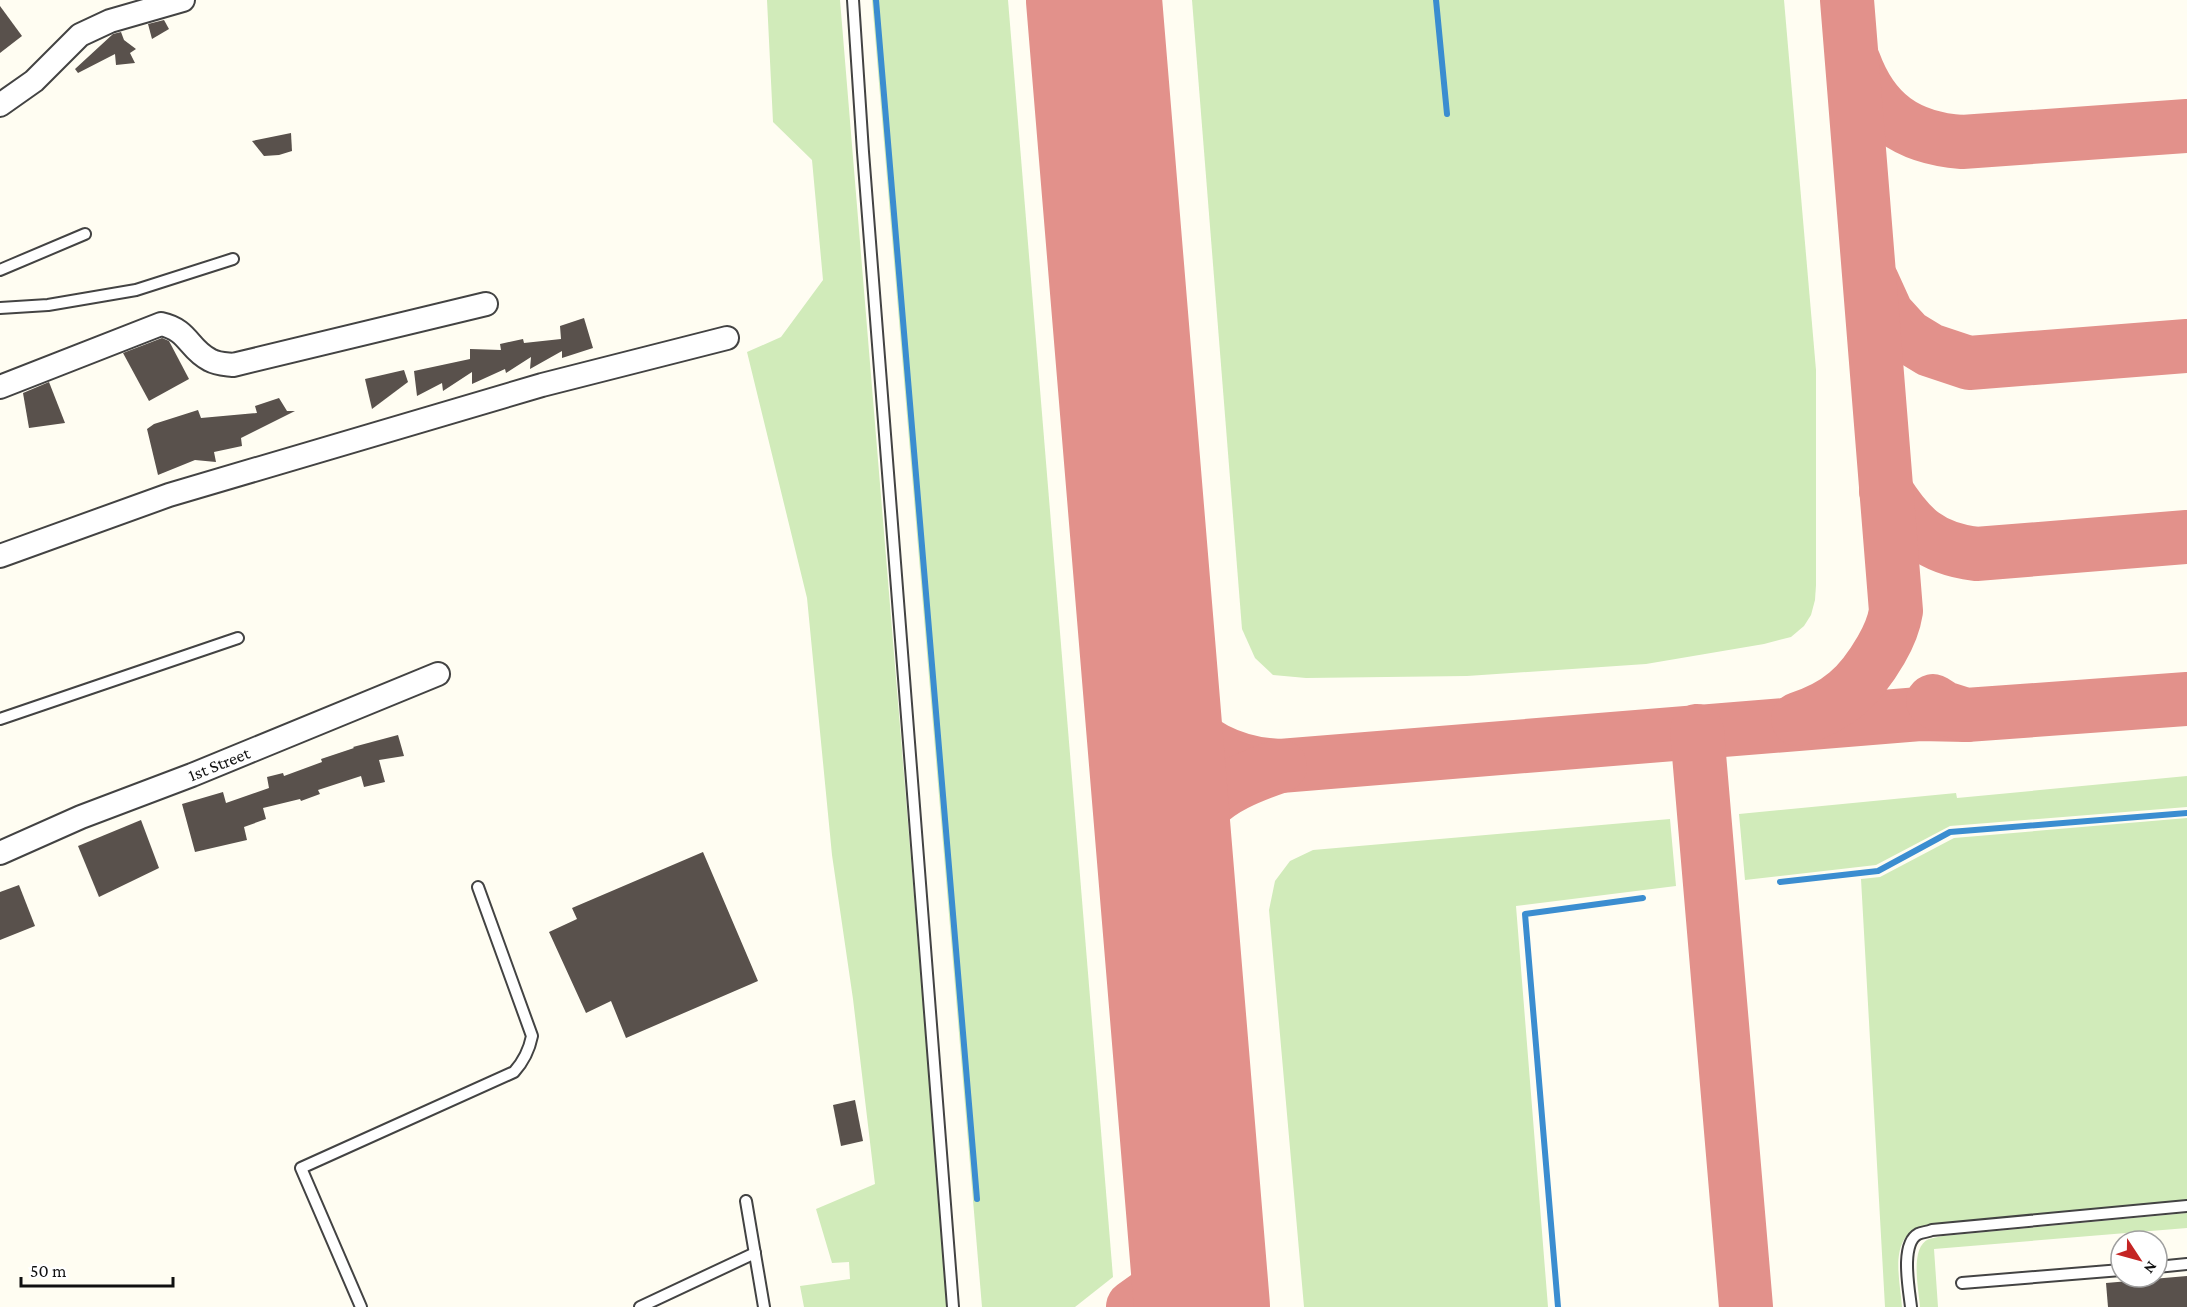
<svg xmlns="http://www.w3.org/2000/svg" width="2187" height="1307" viewBox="0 0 2187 1307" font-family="'Crimson Pro',serif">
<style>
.green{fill:#d1ebba}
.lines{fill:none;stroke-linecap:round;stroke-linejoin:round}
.stream{stroke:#3b8dd0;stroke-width:6}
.taxiway{stroke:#e2918b;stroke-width:54}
.runway{stroke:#e2918b;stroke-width:136}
.building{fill:#59514c}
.lane-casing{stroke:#434343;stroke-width:14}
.street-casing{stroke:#434343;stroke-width:26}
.lane{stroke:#fff;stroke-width:10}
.street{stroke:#fff;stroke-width:22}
.labels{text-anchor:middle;stroke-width:6;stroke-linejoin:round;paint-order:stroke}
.street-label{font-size:18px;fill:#101010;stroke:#fff}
</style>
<rect width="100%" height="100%" fill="#fffdf2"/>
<g class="green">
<polygon points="767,0 840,0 948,1307 804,1307 800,1286 850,1279 849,1262 832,1263 816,1209 875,1184 853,999 832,855 807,598 747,352 781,337 823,280 812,160 773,122"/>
<polygon points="872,0 1008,0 1113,1277 1075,1307 982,1307"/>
<polygon points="1192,0 1784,0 1816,370 1816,585 1815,600 1811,615 1804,626 1791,637 1764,644 1646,664 1467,676 1306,678 1273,675 1255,658 1242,629"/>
<polygon points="2187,776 2187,807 1950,826 1876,865 1745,880 1739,814 1956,793 1957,798"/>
<path d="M2187 818V1200L1922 1226C1888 1237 1900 1279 1902 1307H1885L1861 879 1880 877 1954 838Z"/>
<polygon points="1670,819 1676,886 1516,906 1548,1307 1304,1307 1269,910 1275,881 1290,861 1313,850"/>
<path d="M2187 1213V1228L1934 1249 1938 1307H1920C1919 1290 1909 1247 1929 1239 1933 1238 1938 1237 1943 1236Z"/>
</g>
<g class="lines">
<g class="stream">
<polyline points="876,0 977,1199"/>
<polyline points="1436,0 1447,114"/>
<polyline points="1780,882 1878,871 1950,832 2187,813"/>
<polyline points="1558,1307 1525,914 1643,898"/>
</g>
<g class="taxiway">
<path d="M1854 62C1873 114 1907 138 1962 142L2187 126"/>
<polyline points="1872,281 1887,314 1907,336 1930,350 1969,363 2187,346"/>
<path d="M1886 491C1910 529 1930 548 1976 554L2187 537"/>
<path d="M1148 657C1155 672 1160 690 1168 704 1191 745 1235 764 1280 766L1920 714 1966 715"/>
<polyline points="1933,701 1944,708 1966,715 2187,699"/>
<path d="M1798 719C1839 706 1860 686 1881 650 1888 638 1894 624 1896 611L1847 0"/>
<polyline points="1697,731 1746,1307"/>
<path d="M1166 879C1190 808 1210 790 1280 766"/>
<polyline points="1133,1307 1198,1260"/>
</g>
<polyline class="runway" points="1094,0 1202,1307"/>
</g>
<g class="building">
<polygon points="0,6 22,36 0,53"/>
<polygon points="164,20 169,29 152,39 148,24"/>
<polygon points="121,32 124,40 136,49 130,53 135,63 116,65 115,54 78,73 75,69 113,34"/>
<polygon points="291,133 292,151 279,155 264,156 252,141"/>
<polygon points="584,318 593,348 562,358 562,351 530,369 531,357 506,373 505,369 472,384 472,372 443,391 442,383 417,396 414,371 470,359 470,349 501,350 500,344 523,339 524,343 561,339 560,326"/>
<polygon points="162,338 169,341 189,379 149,401 123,353"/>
<polygon points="404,370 408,382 372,409 365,379"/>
<polygon points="49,382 65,423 29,428 23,393"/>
<polygon points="279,398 287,411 295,411 241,438 242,446 214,452 216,462 195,460 158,475 147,429 154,424 198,410 201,418 257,413 255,406"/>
<polygon points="398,735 404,756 379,760 385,782 364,787 361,776 318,790 320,794 301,801 300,799 263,808 266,819 244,827 247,840 195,852 182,804 223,792 226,803 269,788 267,777 283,773 284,776 322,762 321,759 354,748 353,747"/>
<polygon points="141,820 159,868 99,897 78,846"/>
<polygon points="703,852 758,981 626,1038 611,1001 586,1013 549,932 577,919 572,908"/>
<polygon points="19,885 35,926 0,940 0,892"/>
<polygon points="855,1100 863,1141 841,1146 833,1105"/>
<polygon points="2187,1276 2187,1307 2108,1307 2106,1283"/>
</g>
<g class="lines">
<g class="lane-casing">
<g id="lane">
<polyline points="853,0 863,152 953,1307"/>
<polyline points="0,270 85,234"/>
<polyline points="0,308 48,305 136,290 233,259"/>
<polyline points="0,719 238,638"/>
<polyline points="746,1201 764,1307"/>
<polyline points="2157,1267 2187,1264"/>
<polyline points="1962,1283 2121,1270"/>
<path d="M361 1307 301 1168 514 1072C524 1061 529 1051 532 1036L478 887"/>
<polyline points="640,1307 755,1253"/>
<path d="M1911 1307C1909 1289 1900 1244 1918 1234 1922 1232 1928 1232 1932 1230L2187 1206"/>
</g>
</g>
<g class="street-casing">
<g id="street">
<polyline points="0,105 34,81 80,35 110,21 183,0"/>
<path d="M0 387 161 324C189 330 188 349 210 360 217 364 225 364 233 365L486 304"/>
<polyline points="0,556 169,495 542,385 727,338"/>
<polyline points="0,853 81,817 192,775 438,674"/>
</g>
</g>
<use href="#lane" class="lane"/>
<use href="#street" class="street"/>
</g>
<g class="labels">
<g class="street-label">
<text transform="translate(219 764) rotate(-22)" y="6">1st Street</text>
</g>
</g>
<g transform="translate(2139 1259) rotate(126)"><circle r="28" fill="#ffffff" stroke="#9f9f9f" stroke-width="1.5"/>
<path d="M0-4.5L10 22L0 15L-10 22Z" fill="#c42524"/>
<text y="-9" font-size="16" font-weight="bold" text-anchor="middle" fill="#101010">N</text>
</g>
<path d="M21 1277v9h152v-9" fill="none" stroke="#101010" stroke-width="3"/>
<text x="30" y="1277" font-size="18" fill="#101010" stroke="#ffffff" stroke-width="4.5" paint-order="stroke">50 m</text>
</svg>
